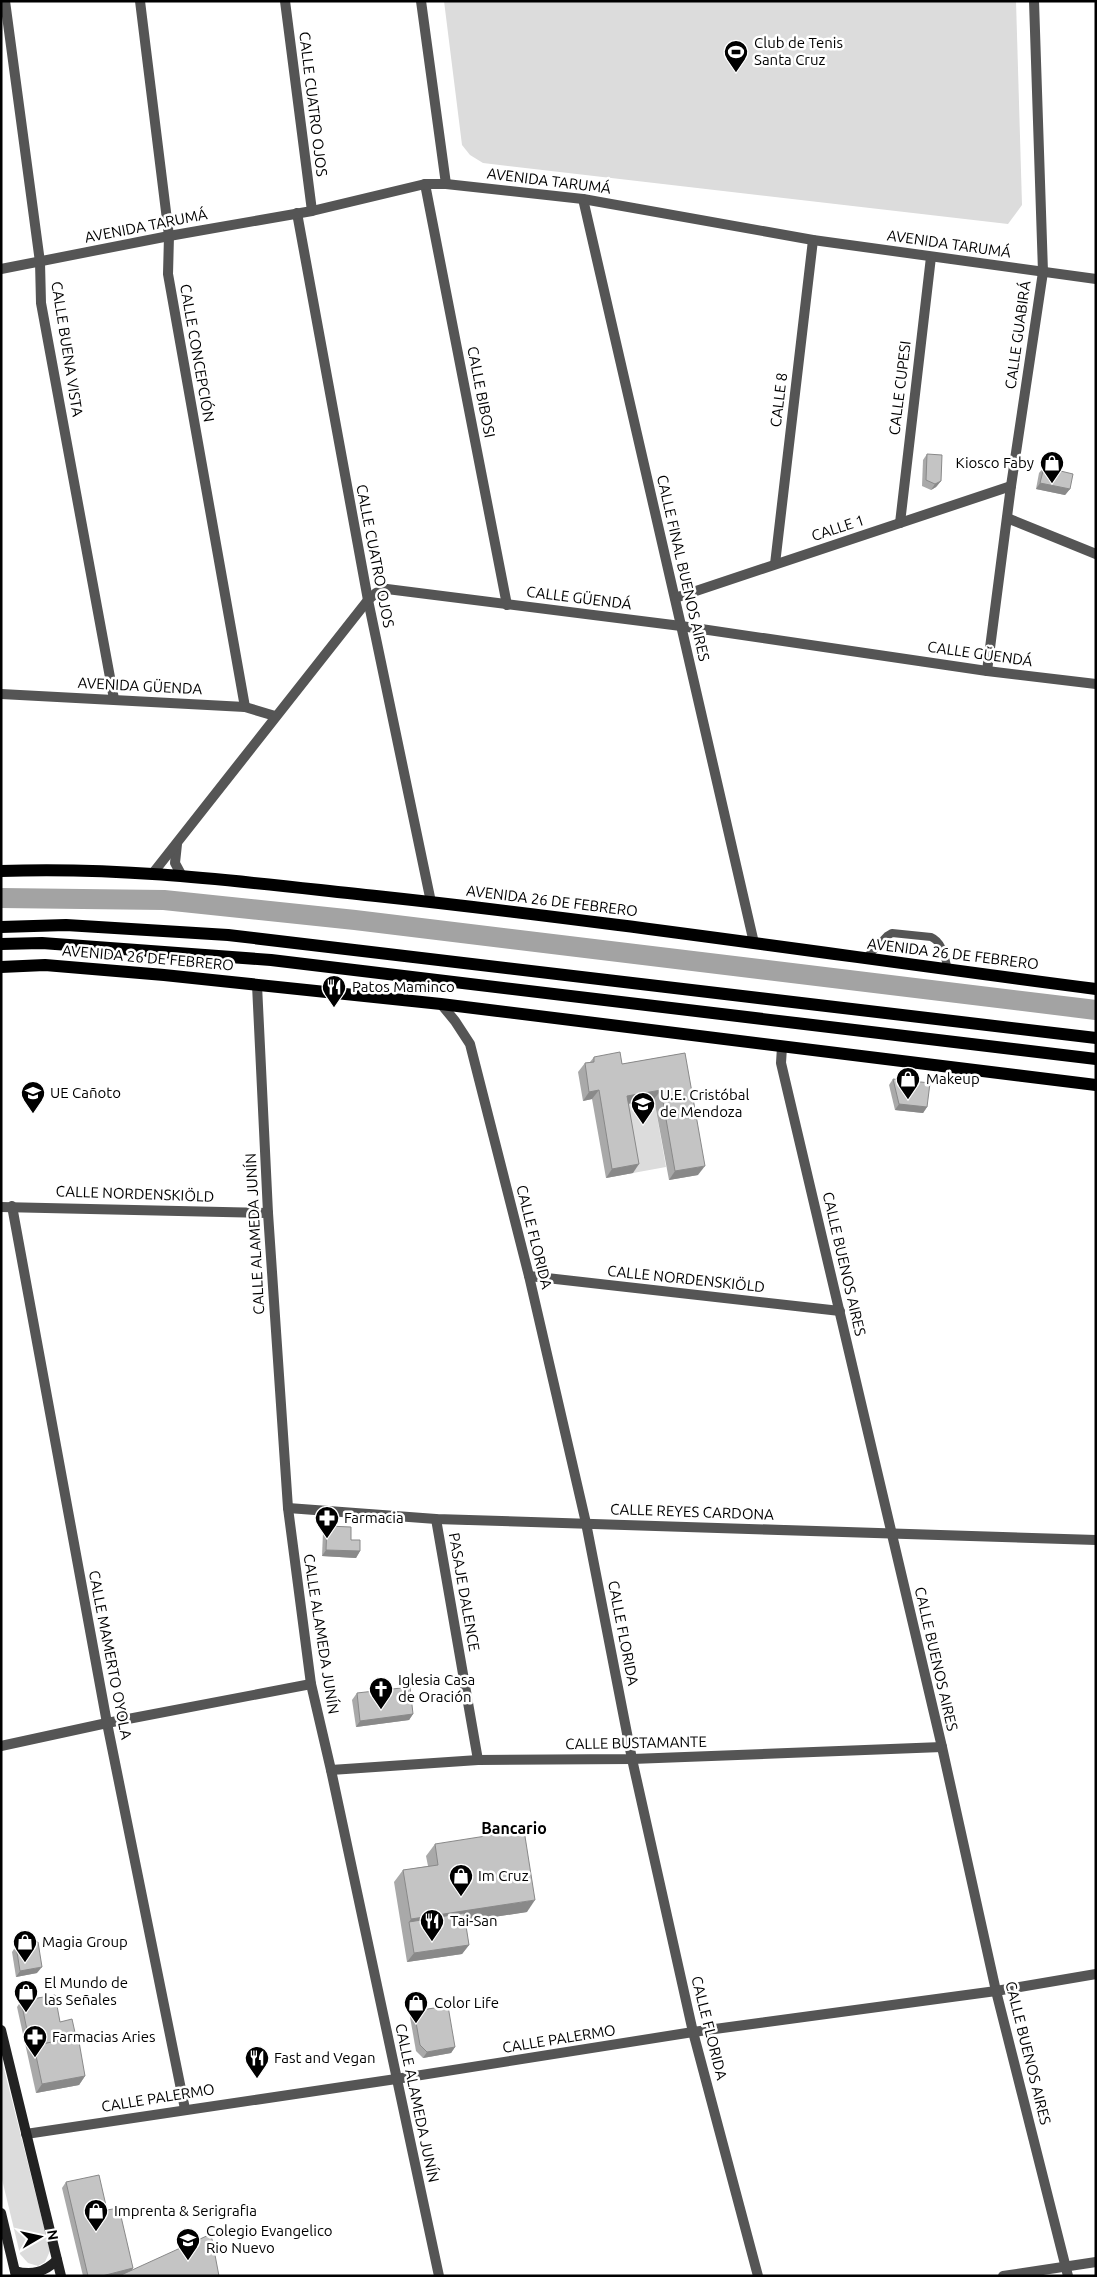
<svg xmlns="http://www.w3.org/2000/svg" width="1097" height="2277" viewBox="0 0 1097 2277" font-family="Ubuntu,sans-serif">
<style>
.green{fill:#dcdcdc}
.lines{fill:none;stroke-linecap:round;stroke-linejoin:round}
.canal{stroke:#a3a3a3;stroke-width:20}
.lane{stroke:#555;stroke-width:8}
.street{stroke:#555;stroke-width:10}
.secondary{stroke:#222;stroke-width:10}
.primary{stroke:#000;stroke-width:12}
.wall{fill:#a9a9a9}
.shaded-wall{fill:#898989}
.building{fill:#c4c4c4;stroke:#898989}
.labels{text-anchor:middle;stroke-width:5;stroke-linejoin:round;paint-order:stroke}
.poi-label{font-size:15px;fill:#000;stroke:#fff;text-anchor:start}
.street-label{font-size:15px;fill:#000;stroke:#fff}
.neighbourhood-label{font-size:16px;font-weight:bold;fill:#000;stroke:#fff}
</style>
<rect width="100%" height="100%" fill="#fff"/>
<g class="green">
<polygon points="444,1 1016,1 1022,205 1008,224 483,163 470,155 462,145"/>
<polygon points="654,1099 666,1167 633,1173 621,1105"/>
<polygon points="1,2057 50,2251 45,2262 38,2266 28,2263 20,2254 1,2175"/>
</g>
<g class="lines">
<polyline class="canal" points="1,898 164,900 355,920 1096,1010"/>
<path class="lane" d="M865 959 887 936 892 933 931 937C943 942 945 958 948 970"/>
<g class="street">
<polyline points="5,1 40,262 41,303 114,699"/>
<polyline points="140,1 169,236 168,274 245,707"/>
<polyline points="285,1 312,211"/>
<polyline points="421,1 446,184"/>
<polyline points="425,184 507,605"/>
<polyline points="583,199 754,943"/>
<polyline points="297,213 368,600 431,902"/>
<polyline points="1,269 169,236 312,211 425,184 446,184 583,199 813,240 1096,279"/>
<polyline points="1007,518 1096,554"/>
<polyline points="900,523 931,257"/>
<polyline points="775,564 813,240"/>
<polyline points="675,598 1011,486"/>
<polyline points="987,671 1011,486 1043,272 1034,1"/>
<polyline points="1,694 245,707 275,716"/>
<polyline points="177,844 175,863 182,876"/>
<polyline points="153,873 368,600 376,593 387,589 681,626 987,671 1096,684"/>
<polyline points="257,985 268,1213 288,1508 311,1684 331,1770 439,2276"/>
<polyline points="441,1004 455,1021 470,1044 529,1276 586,1523 632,1759 693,2032 758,2276"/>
<polyline points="782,1047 781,1063 942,1747 996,1991 1068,2276"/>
<polyline points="12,1206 107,1723 185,2109"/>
<polyline points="1,1207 268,1213"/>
<polyline points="529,1276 840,1311"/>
<polyline points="288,1508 436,1519 1096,1540"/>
<polyline points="436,1519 478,1760"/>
<polyline points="1,1746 107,1723 311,1684"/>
<polyline points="331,1770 478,1760 632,1759 942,1747"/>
<polyline points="26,2134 396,2079 693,2032 996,1991 1096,1974"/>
<polyline points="1003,2276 1096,2262"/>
</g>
<g class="secondary">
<polyline points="1,2030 61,2276"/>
<polyline points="1,2213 16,2276"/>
<path d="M15 2271C32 2276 45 2272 57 2260"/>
</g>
<g class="primary">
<path d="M1 871C127 866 252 883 376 896 617 922 856 958 1096 989"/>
<polyline points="1,927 66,925 228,935 1096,1038"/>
<polyline points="1,944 42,943 271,960 1096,1059"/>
<polyline points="1,967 45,965 164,975 441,1004 1096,1085"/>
</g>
</g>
<g class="wall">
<polygon points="927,454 941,481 936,487 931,490 922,486 923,460"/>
<polygon points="1044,467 1070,489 1065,495 1036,489 1039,473"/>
<polygon points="685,1053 698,1175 669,1180 654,1099 628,1104 633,1173 606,1178 592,1099 583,1101 578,1072 585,1063 590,1062 594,1057 622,1064"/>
<polygon points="893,1079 927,1107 923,1113 895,1110 889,1085"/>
<polygon points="327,1526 351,1540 360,1551 356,1558 322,1556 323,1532"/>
<polygon points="357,1693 413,1714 409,1720 356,1727 352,1700"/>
<polygon points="435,1844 527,1912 465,1921 469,1945 462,1954 407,1962 394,1882 403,1870 428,1866 426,1856"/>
<polygon points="16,1946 37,1973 16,1977 12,1952"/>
<polygon points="21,2001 60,2022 76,2037 85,2076 79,2085 36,2093 17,2007"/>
<polygon points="414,2011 455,2047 451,2053 423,2058 416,2051 410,2017"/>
<polygon points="66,2182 107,2210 133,2268 132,2270 219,2276 83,2276 62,2188"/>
</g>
<g class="shaded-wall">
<polygon points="941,481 936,487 931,490 935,484"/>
<polygon points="1040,483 1070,489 1065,495 1036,489"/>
<polygon points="599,1090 592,1099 583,1101 589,1092"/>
<polygon points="661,1090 654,1099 621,1105 627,1096"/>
<polygon points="899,1104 927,1107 923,1113 895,1110"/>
<polygon points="639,1164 633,1173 606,1178 612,1169"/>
<polygon points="705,1166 698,1175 669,1180 675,1171"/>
<polygon points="326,1550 360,1551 356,1558 322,1556"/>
<polygon points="413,1714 409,1720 356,1727 360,1721"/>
<polygon points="535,1900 527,1912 410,1930 409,1922 411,1919"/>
<polygon points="469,1945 462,1954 407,1962 414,1953"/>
<polygon points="42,1967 37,1973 16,1977 20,1971"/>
<polygon points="455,2047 451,2053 423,2058 427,2052"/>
<polygon points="85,2076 79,2085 36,2093 42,2084"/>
<polygon points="133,2268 129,2274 123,2276 102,2276"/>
</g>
<g class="building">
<polygon points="927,454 942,455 941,481 935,484 926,480"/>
<polygon points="1044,467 1073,474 1070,489 1040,483"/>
<polygon points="620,1052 622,1064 685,1053 705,1166 675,1171 661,1090 627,1096 639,1164 612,1169 599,1090 589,1092 585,1063 594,1062 594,1057"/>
<polygon points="893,1079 930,1083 927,1107 899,1104"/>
<polygon points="327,1526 351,1527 351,1540 360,1540 360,1551 326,1550"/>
<polygon points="410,1687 413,1714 360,1721 357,1693"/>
<polygon points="524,1830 535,1900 411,1919 403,1870 438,1865 435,1844"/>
<polygon points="464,1913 469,1945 414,1953 409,1922"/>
<polygon points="38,1942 42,1967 20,1971 16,1946"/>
<polygon points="55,1995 60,2022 72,2019 76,2037 34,2046 31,2049 21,2001"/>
<polygon points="448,2006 455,2047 427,2052 420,2045 414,2011"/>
<polygon points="78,2036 85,2076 42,2084 34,2046"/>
<polygon points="99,2175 107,2210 119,2208 133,2268 102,2276 88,2276 66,2182"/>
<polygon points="211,2234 219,2276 119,2276"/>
</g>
<defs>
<g id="stadium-pin" transform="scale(1.25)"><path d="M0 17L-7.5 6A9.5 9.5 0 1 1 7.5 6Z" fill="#000" stroke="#fff"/><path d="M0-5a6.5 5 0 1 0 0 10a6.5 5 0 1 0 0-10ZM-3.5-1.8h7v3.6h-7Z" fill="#fff"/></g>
<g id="shop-pin" transform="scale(1.25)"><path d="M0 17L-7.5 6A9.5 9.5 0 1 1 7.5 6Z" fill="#000" stroke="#fff"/><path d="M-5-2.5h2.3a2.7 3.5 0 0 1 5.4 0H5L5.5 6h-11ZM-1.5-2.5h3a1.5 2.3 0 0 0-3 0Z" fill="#fff"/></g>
<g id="restaurant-pin" transform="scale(1.25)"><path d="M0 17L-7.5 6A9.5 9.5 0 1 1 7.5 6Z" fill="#000" stroke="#fff"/><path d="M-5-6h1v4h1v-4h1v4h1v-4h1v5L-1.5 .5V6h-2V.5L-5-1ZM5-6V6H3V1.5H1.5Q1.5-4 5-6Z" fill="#fff"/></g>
<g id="school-pin" transform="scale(1.25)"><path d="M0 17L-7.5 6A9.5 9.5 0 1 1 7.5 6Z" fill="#000" stroke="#fff"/><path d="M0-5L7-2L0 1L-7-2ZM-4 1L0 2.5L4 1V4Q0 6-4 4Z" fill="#fff"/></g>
<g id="pharmacy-pin" transform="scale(1.25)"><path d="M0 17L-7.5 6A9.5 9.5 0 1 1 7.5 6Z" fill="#000" stroke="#fff"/><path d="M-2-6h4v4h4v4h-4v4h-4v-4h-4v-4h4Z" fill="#fff"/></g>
<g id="church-pin" transform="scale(1.25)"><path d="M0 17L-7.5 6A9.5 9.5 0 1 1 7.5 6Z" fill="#000" stroke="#fff"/><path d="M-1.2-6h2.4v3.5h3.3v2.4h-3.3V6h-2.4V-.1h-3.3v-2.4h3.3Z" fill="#fff"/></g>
</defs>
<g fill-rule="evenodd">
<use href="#stadium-pin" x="736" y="52"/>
<use href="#shop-pin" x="1052" y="463"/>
<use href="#restaurant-pin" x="334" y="987"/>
<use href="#shop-pin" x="908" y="1079"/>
<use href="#school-pin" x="33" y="1093"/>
<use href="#school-pin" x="643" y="1104"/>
<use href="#pharmacy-pin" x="327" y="1518"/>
<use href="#church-pin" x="381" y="1689"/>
<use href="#shop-pin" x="461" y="1876"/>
<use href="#restaurant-pin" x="432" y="1921"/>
<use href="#shop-pin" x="25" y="1942"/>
<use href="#shop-pin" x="26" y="1992"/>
<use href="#shop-pin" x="416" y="2003"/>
<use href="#pharmacy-pin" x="35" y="2037"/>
<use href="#restaurant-pin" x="257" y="2058"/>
<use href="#shop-pin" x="96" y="2211"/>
<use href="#school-pin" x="188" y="2240"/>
</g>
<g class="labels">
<g class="poi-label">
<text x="754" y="48">Club de Tenis<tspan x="754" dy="17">Santa Cruz</tspan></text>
<text x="1034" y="468" text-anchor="end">Kiosco Faby</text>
<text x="352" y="992">Patos Maminco</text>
<text x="926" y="1084">Makeup</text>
<text x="50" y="1098">UE Cañoto</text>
<text x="660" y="1100">U.E. Cristóbal<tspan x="660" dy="17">de Mendoza</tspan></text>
<text x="344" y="1523">Farmacia</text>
<text x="398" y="1685">Iglesia Casa<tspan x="398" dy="17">de Oración</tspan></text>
<text x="478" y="1881">Im Cruz</text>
<text x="450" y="1926">Tai-San</text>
<text x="42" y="1947">Magia Group</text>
<text x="44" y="1988">El Mundo de<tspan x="44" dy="17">las Señales</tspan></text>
<text x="434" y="2008">Color Life</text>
<text x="52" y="2042">Farmacias Aries</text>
<text x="274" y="2063">Fast and Vegan</text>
<text x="114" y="2216">Imprenta &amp; Serigrafia</text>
<text x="206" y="2236">Colegio Evangelico<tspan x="206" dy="17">Rio Nuevo</tspan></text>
</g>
<g class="street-label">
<text transform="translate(313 104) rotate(83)" y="5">CALLE CUATRO OJOS</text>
<text transform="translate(549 181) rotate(7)" y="5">AVENIDA TARUMÁ</text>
<text transform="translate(146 226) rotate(-11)" y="5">AVENIDA TARUMÁ</text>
<text transform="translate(949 244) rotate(8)" y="5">AVENIDA TARUMÁ</text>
<text transform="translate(1018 335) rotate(-82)" y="5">CALLE GUABIRÁ</text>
<text transform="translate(67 349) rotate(81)" y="5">CALLE BUENA VISTA</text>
<text transform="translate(197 353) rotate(80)" y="5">CALLE CONCEPCIÓN</text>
<text transform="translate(900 388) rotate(-83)" y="5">CALLE CUPESI</text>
<text transform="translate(481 392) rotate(79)" y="5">CALLE BIBOSI</text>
<text transform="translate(779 400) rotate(-83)" y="5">CALLE 8</text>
<text transform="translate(838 528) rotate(-18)" y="5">CALLE 1</text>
<text transform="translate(375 556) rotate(79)" y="5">CALLE CUATRO OJOS</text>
<text transform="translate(683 568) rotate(77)" y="5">CALLE FINAL BUENOS AIRES</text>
<text transform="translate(579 598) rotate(7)" y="5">CALLE GÜENDÁ</text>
<text transform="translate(980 654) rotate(8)" y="5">CALLE GÜENDÁ</text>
<text transform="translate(140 686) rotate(3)" y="5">AVENIDA GÜENDA</text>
<text transform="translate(552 901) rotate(7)" y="5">AVENIDA 26 DE FEBRERO</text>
<text transform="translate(953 954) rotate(7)" y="5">AVENIDA 26 DE FEBRERO</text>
<text transform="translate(148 958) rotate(5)" y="5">AVENIDA 26 DE FEBRERO</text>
<text transform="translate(135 1194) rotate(2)" y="5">CALLE NORDENSKIÖLD</text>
<text transform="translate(255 1234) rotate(-93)" y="5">CALLE ALAMEDA JUNÍN</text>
<text transform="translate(534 1237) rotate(76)" y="5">CALLE FLORIDA</text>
<text transform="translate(844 1264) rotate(77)" y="5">CALLE BUENOS AIRES</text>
<text transform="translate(686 1279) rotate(6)" y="5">CALLE NORDENSKIÖLD</text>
<text transform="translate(692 1512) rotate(2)" y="5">CALLE REYES CARDONA</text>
<text transform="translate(464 1592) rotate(80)" y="5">PASAJE DALENCE</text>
<text transform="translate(623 1633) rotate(79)" y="5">CALLE FLORIDA</text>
<text transform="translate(321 1634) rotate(81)" y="5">CALLE ALAMEDA JUNÍN</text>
<text transform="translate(110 1655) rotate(79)" y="5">CALLE MAMERTO OYOLA</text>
<text transform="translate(936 1659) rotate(77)" y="5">CALLE BUENOS AIRES</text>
<text transform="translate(636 1743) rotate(-1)" y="5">CALLE BUSTAMANTE</text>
<text transform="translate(709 2028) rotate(76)" y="5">CALLE FLORIDA</text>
<text transform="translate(559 2039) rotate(-9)" y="5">CALLE PALERMO</text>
<text transform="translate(1028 2053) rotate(76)" y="5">CALLE BUENOS AIRES</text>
<text transform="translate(158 2098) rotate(-9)" y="5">CALLE PALERMO</text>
<text transform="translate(417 2103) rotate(78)" y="5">CALLE ALAMEDA JUNÍN</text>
</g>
<g class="neighbourhood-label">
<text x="514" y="1834">Bancario</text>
</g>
</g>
<rect width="1097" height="2277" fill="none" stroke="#000000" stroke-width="5"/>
<g transform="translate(40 2237) rotate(81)" stroke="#ffffff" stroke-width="4" paint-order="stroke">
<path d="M0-4L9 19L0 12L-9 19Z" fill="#000000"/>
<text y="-8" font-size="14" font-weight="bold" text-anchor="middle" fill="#000000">N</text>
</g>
</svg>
